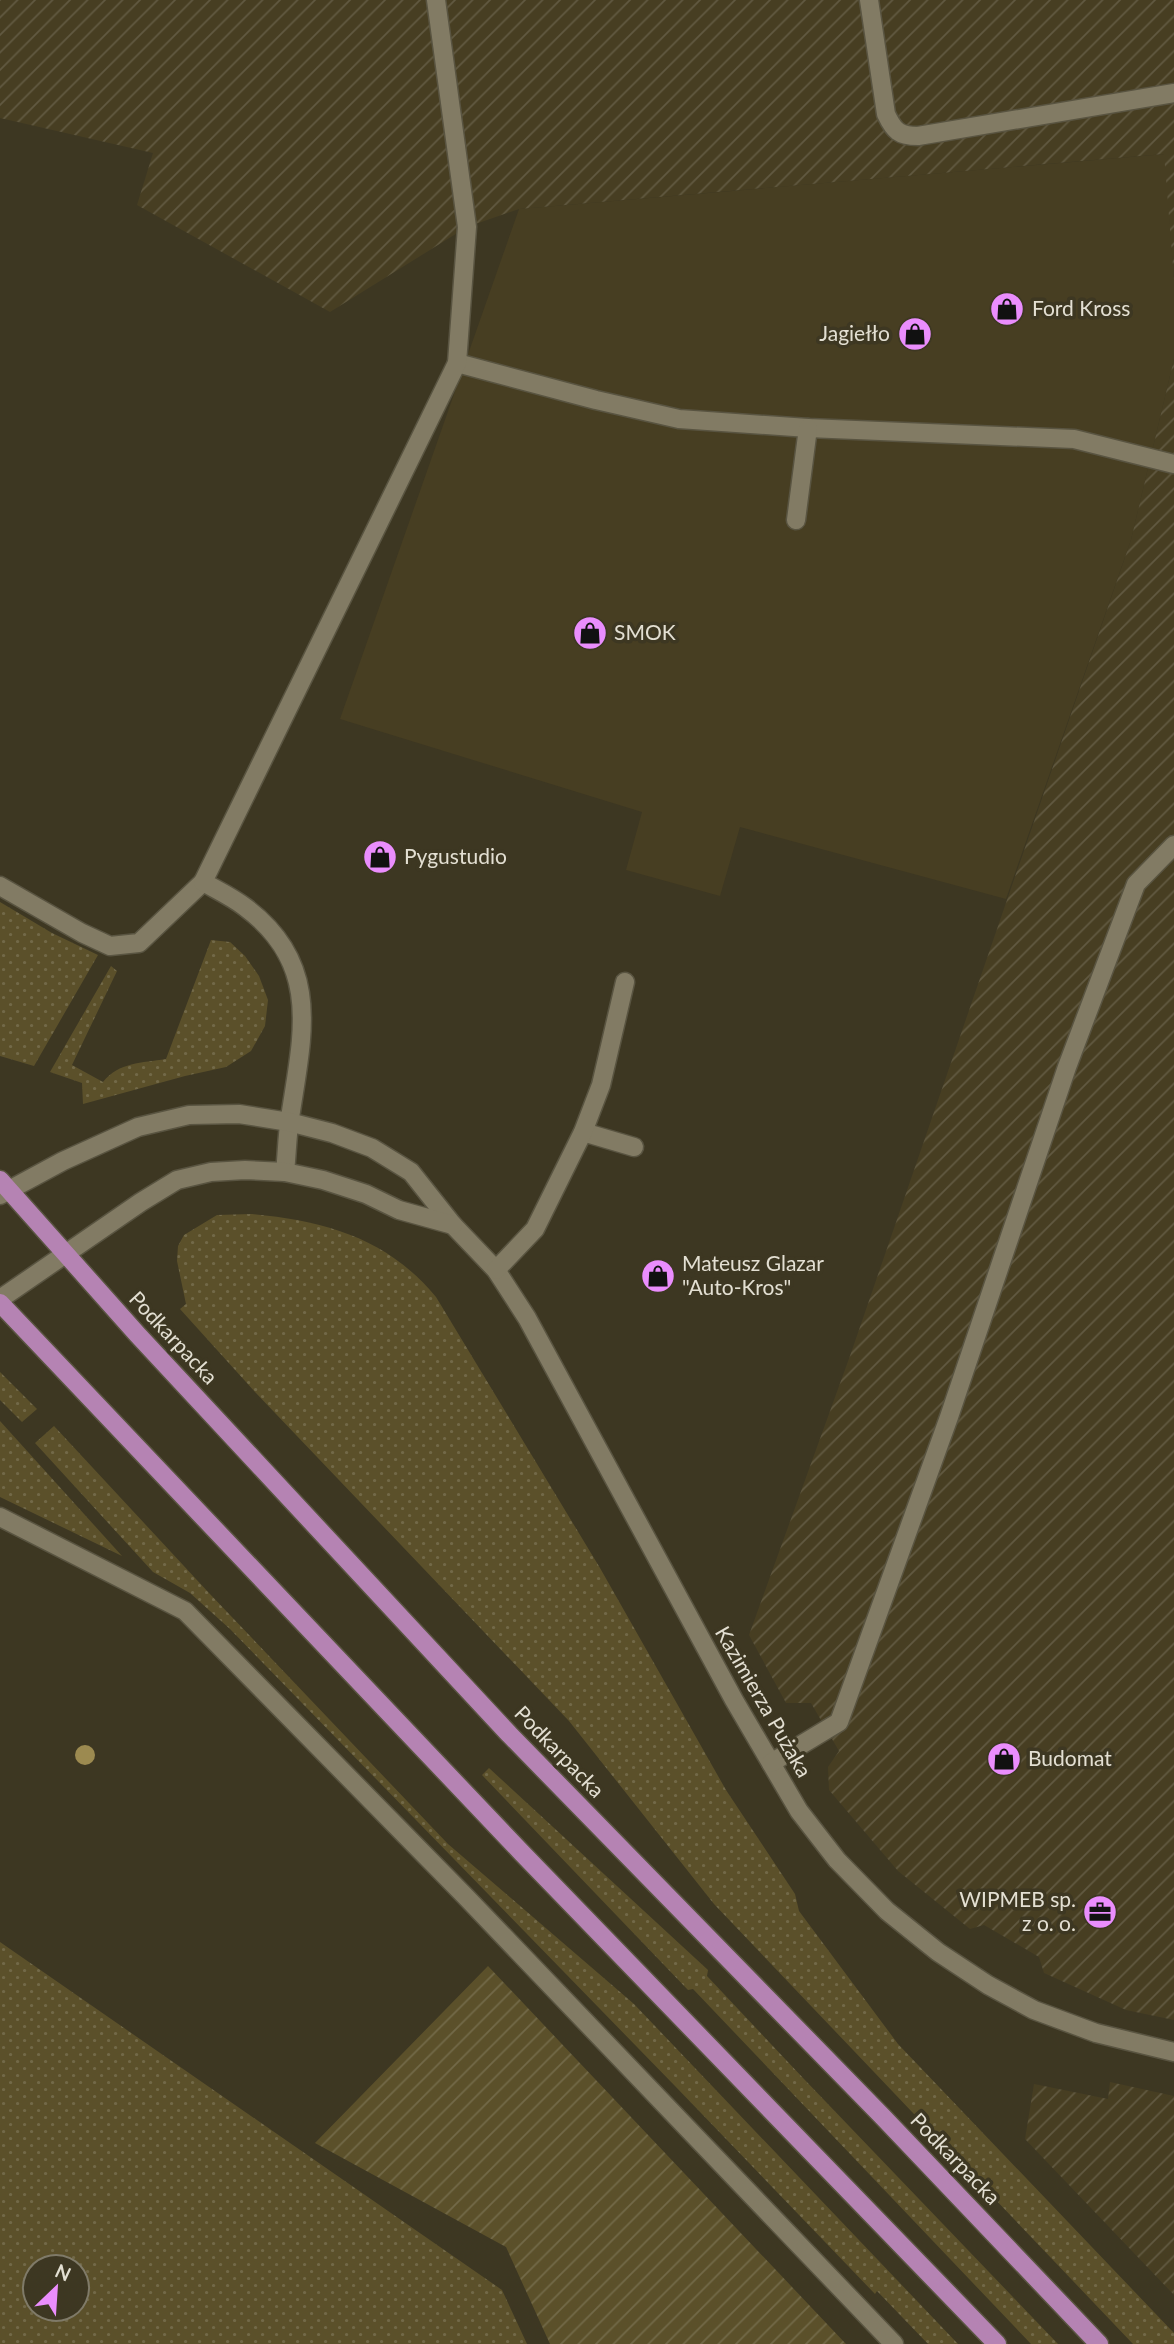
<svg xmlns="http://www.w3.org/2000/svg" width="1174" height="2344" viewBox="0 0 1174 2344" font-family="Lato,sans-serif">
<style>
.built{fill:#473e22}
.industrial{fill:url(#industrial-furrows)}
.grass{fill:url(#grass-dots);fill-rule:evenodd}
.garden{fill:url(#garden-furrows)}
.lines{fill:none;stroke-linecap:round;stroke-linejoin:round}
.minor-casing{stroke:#595441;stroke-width:21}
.major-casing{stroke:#595441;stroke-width:21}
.minor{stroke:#827b64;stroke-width:18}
.major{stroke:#b583b3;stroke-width:18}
.tree{fill:#9c8a50}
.labels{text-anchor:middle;stroke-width:7;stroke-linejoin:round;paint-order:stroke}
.poi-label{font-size:21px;fill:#e3dfd2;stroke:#3d3722;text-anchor:start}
.street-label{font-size:21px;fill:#e3dfd2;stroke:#3d3722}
</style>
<defs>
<pattern id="industrial-furrows" width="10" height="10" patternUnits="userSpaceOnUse" patternTransform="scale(1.75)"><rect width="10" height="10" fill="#473e22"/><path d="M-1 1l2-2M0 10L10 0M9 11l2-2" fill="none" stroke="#615941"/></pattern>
<pattern id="grass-dots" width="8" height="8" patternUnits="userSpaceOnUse" patternTransform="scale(1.75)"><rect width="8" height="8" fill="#5b502a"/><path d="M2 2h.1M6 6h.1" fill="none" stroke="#726948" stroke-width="1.8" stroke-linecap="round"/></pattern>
<pattern id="garden-furrows" width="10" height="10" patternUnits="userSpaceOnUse" patternTransform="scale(1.75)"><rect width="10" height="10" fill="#5b502a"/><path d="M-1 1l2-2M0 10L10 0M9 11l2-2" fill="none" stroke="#726948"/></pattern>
</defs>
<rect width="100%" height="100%" fill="#3d3722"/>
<polygon class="built" points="1165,154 1174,280 1174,359 1131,540 1006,899 740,827 720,896 626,870 642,812 340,719 519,209"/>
<g class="industrial">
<polygon points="0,0 1174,0 1174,280 1164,154 519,209 467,227 330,312 137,205 153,153 0,118"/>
<polygon points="1174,359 1174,2020 1126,2010 1044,1973 1039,1957 984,1925 970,1929 898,1871 829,1790 828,1767 839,1751 811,1703 786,1703 749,1635 851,1353 1131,540"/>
<polygon points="1110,2082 1174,2096 1174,2295 1025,2139 1034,2084 1108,2099"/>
</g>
<g class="grass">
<polygon points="0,902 52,933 98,955 34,1066 0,1056"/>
<path d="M211 940 230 942 245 956 259 976 268 1000 265 1026 251 1051 226 1067 185 1076 83 1104 82 1083 50 1072 111 966 117 971 72 1065 103 1082C119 1062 142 1063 166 1059Z"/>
<path d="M252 1214C326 1221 387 1238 436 1297L600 1568 726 1790 795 1894 799 1911 898 2044 1174 2333V2344H1133L714 1904 569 1721 255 1392 180 1309 186 1304 177 1261 178 1246 184 1235 217 1215Z"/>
<polygon points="0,1372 37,1409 22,1422 0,1400"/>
<polygon points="0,1421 122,1556 0,1497"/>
<polygon points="54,1426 209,1593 448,1844 634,2004 958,2344 928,2344 877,2291 875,2294 675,2086 230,1629 190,1593 153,1572 35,1443"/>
<polygon points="489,1768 708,1970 707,1976 803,2078 1058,2344 1031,2344 693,1989 688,1990 482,1775"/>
<path d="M0 1942 502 2290 527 2344H0ZM35 2267H77V2309H35Z"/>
</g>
<polygon class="garden" points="488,1966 846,2344 550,2344 506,2247 315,2143"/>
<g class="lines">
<g class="minor-casing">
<g id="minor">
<path d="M869 0 886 114C894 131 899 136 918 136L1174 93"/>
<polyline points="457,363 596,400 679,419 808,428 1074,439 1174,464"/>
<polyline points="796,520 808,428"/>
<polyline points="0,886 82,933 110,946 139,943 203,882"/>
<polyline points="583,1132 634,1147"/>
<path d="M285 1172C287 1154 287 1136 290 1118 302 1036 323 965 245 907 232 897 217 890 203 882L457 363 467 227 436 0"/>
<polyline points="0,1195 63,1161 138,1127 189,1115 239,1114 289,1122 332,1133 372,1148 411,1172 453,1225 496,1270 527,1318 734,1700 799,1811 837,1860 887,1911 938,1952 988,1985 1034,2010 1096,2033 1174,2052"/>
<polyline points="496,1270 535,1229 583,1132 601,1085 625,982"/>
<polyline points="0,1299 141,1202 177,1180 211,1172 245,1170 285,1172 323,1180 366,1194 399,1210 453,1225"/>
<polyline points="0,1517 185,1611 466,1897 894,2344"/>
<polyline points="771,1763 839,1722 949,1417 1067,1067 1136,884 1174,845"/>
</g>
</g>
<g class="major-casing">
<g id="major">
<polyline points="0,1180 137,1334 509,1734 882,2116 1099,2344"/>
<polyline points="0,1303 522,1853 997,2344"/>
</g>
</g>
<use href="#minor" class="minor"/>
<use href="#major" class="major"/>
</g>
<circle class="tree" cx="85" cy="1755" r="10"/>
<defs>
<g id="shop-disc" transform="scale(1.75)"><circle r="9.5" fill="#ea8dfd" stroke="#3d3722"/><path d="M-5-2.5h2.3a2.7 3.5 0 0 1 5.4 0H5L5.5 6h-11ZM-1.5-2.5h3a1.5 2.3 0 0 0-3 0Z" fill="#111"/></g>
<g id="office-disc" transform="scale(1.75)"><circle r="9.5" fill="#ea8dfd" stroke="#3d3722"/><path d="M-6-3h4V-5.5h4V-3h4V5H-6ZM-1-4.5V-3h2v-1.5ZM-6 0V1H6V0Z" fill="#111"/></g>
</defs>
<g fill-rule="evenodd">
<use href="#shop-disc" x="1007" y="309"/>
<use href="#shop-disc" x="915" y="334"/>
<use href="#shop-disc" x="590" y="633"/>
<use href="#shop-disc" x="380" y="857"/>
<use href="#shop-disc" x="658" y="1276"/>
<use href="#shop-disc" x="1004" y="1759"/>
<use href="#office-disc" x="1100" y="1912"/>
</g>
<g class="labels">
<g class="poi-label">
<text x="1032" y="316">Ford Kross</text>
<text x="890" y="341" text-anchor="end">Jagiełło</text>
<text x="614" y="640">SMOK</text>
<text x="404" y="864">Pygustudio</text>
<text x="682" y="1271">Mateusz Glazar<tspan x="682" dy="24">"Auto-Kros"</tspan></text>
<text x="1028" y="1766">Budomat</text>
<text x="1076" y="1907" text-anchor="end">WIPMEB sp.<tspan x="1076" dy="24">z o. o.</tspan></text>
</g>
<g class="street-label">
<text transform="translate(173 1338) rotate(47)" y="7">Podkarpacka</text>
<text transform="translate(763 1702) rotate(60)" y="7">Kazimierza Pużaka</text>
<text transform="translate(559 1752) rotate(46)" y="7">Podkarpacka</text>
<text transform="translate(955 2159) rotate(46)" y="7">Podkarpacka</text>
</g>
</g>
<g transform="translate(56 2288) rotate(25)"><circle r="33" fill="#3d3722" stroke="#7f7a68" stroke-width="2"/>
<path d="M0-5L12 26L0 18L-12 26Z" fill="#ea8dfd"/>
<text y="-10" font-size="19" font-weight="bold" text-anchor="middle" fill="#e3dfd2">N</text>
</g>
</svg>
